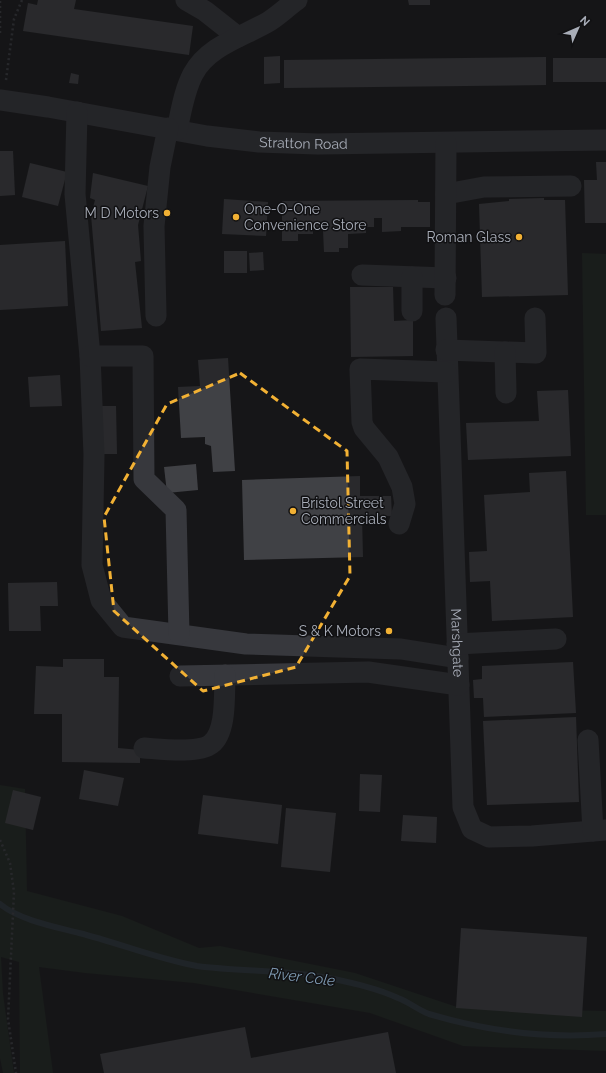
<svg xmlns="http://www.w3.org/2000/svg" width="606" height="1073" viewBox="0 0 606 1073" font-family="Raleway,sans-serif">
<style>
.green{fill:#1e261f}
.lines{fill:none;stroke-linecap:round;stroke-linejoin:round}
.stream{stroke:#2c353c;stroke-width:6}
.building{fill:#404145}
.path{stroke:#3d3f44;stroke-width:2.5;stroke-dasharray:2 3;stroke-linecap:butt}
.minor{stroke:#37383d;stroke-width:21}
.marked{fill:none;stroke:#f2b134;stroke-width:3;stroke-dasharray:8 5;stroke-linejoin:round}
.poi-dot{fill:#f2b134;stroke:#111113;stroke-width:1.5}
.labels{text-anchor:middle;stroke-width:3;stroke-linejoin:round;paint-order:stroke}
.street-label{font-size:14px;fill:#a8adb8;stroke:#111113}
.poi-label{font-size:14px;fill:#a8adb8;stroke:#111113;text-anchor:end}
.water-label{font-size:15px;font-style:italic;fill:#7f9bb3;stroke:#111113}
</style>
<rect width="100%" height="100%" fill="#161618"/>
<g class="green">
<polygon points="582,253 606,254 606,515 586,515"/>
<polygon points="0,785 25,789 27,891 122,916 199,948 220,946 355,973 460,1008 606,1011 606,1051 463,1046 370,1013 194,983 85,973 39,967 53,1073 20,1073 19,962 1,957 3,994 14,1073 3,1073 0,1058"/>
</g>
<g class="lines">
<path class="stream" d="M0 904C19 920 56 927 79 933 119 943 157 959 197 966 241 972 286 969 329 978 352 983 377 988 398 998 409 1002 418 1010 429 1014 487 1031 546 1039 606 1034"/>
</g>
<g class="building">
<polygon points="38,0 76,0 74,9 193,26 189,55 23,31 28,3 37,5"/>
<polygon points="408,0 430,0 430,5 409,5"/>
<polygon points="280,56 280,83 264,84 264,57"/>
<polygon points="546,57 546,85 284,88 284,60"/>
<rect x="553" y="58" width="53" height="24"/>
<polygon points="71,73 79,75 78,84 69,83"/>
<polygon points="0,151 13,151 15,195 0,196"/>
<polygon points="596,162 606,162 606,223 585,223 584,180 597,180"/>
<polygon points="30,163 67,172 58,206 22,197"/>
<polygon points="93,173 148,186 138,225 141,261 135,262 142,328 101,331 91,215 95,200 90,198"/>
<polygon points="544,198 544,200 565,200 568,295 482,297 479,204 509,201 509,199"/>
<polygon points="224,199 268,202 266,236 222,234"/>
<polygon points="418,200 418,202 430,202 430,227 401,227 401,231 382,232 382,218 374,218 374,227 366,227 366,233 348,234 348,248 339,248 339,252 324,252 323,230 313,230 313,234 298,234 298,241 282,241 282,201"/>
<polygon points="65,241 68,306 0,310 0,245"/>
<rect x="224" y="251" width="23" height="22"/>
<polygon points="263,252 264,270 250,271 249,253"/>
<polygon points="350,287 393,287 394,321 413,320 413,356 351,357"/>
<polygon points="228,358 235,471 213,472 211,446 205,444 205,437 181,438 178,387 200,386 198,360"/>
<polygon points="60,375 62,406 30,407 28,377"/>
<polygon points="568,390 571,456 468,460 466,423 539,421 537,391"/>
<polygon points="96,406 116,406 117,454 97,454"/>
<polygon points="196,464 198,490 167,493 164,467"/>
<polygon points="566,471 573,617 492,621 490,581 470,582 469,552 487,551 484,495 530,492 529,473"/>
<polygon points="360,476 360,496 391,496 392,516 362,516 363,557 244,560 242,480"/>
<polygon points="57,582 58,606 40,606 41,631 9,631 8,583"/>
<polygon points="63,659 104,659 104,677 119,677 118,748 140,750 140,763 62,762 62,714 34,714 36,666 63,667"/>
<polygon points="573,662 576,713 484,717 483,698 474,698 473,680 482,679 482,666"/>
<polygon points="576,717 579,802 487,805 483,721"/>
<polygon points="84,770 124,778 118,806 79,799"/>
<polygon points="360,774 382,775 380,812 359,811"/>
<polygon points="13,790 41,797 33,830 5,823"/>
<polygon points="203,795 282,805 278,844 198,834"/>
<polygon points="286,808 336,813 330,872 281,867"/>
<polygon points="403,815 437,817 436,843 401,841"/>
<polygon points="461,928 587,937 582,1017 456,1008"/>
<polygon points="245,1027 251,1058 388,1032 396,1073 104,1073 100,1054"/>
</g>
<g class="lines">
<g class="path">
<polyline points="0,33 0,0"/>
<polyline points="6,80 14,19 22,0"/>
<polyline points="0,840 10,863 14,892 8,1019 16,1073"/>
</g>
<g class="minor">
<polyline points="186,0 205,11 238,37"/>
<path id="s1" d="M0 100 48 107 207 136 259 142 318 144 606 140"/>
<polyline points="77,112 75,194 90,356 94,454 92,565 101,600 123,627 246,644 401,649 458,658"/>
<path d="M177 130C181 112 184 91 193 74 208 46 242 37 268 22 278 16 287 7 297 0"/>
<polyline points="446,194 484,187 571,186"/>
<polyline points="362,275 446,278"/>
<polyline points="445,295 446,143"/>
<polyline points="412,311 412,277"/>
<polyline points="156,316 154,226 160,167 168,128"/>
<path id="s2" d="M446 318 463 807 472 829 489 837 532 836 606 830"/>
<polyline points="446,350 536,353 535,318"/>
<polyline points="505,352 506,393"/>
<polyline points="90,356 143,356 144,479 176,510 179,634"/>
<polyline points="399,524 405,504 402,487 388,457 364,428 362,422 360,369 446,372"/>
<polyline points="457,644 556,639"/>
<polyline points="180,676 368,672 459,685"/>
<polyline points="588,740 593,831"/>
<path d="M144 748C160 749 198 754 211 744 227 732 224 694 225 675"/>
</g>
</g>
<path d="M0 0H606V1073H0ZM240 373 347 451 350 576 296 667 203 691 114 611 104 517 167 404Z" fill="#161618" fill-opacity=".55" fill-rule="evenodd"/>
<path class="marked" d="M240 373 347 451 350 576 296 667 203 691 114 611 104 517 167 404Z"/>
<g class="poi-dot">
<circle cx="167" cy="213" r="4"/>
<circle cx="236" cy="217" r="4"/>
<circle cx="519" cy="237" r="4"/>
<circle cx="293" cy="511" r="4"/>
<circle cx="389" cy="631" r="4"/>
</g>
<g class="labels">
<g class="street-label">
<text dy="5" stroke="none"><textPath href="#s1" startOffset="307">Stratton Road</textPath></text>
<text dy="5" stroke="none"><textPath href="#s2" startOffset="325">Marshgate</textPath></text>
</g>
<g class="poi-label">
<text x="244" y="214" text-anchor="start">One-O-One<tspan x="244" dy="16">Convenience Store</tspan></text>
<text x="159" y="218">M D Motors</text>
<text x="511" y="242">Roman Glass</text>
<text x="301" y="508" text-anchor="start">Bristol Street<tspan x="301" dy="16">Commercials</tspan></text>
<text x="381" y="636">S &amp; K Motors</text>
</g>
<g class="water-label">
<text transform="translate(302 977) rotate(7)" y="5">River Cole</text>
</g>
</g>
<g transform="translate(578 28) rotate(45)" stroke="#111113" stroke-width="3" paint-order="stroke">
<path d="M0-3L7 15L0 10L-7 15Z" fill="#a8adb8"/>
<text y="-6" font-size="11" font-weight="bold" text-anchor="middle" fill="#a8adb8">N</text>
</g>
</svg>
